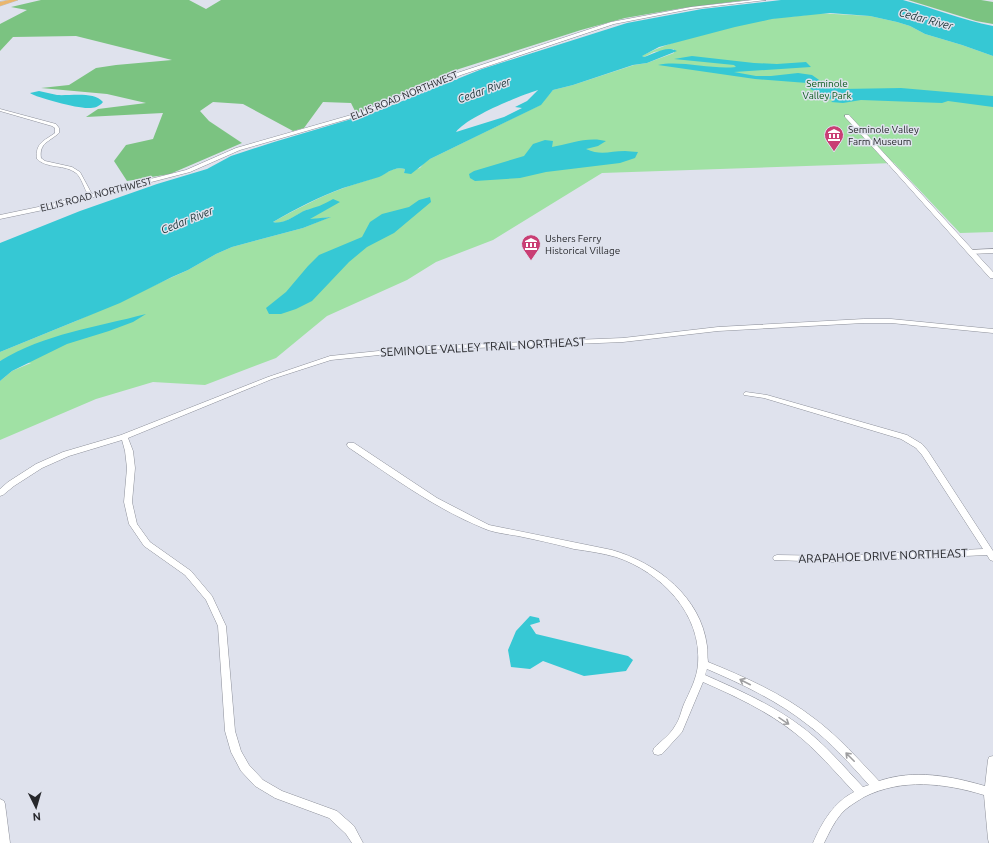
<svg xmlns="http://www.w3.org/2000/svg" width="993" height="843" viewBox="0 0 993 843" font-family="Ubuntu,sans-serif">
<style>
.green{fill:#a0e1a4}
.forest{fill:#7bc381}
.water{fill:#36c8d4;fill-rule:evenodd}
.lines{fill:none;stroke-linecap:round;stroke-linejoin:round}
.minor-casing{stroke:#8d909a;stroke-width:1}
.tertiary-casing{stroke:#8d909a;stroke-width:1}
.primary-casing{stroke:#c3c3c4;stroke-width:1}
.minor{fill:#fff;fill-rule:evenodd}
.tertiary{fill:#fff;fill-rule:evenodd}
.primary{fill:#eab66d;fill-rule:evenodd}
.oneway{stroke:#9e9ea0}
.labels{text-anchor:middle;stroke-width:3;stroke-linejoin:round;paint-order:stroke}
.far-park-label{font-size:10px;fill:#0a5a1d;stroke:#dfe2ed}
.far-street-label{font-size:10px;fill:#27282c;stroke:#dfe2ed}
.far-poi-label{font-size:10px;fill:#27282c;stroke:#dfe2ed;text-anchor:start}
.far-water-label{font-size:11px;font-style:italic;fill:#21393b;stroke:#dfe2ed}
.street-label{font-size:12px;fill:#27282c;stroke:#dfe2ed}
</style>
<rect width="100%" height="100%" fill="#dfe2ed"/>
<path class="green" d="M816 13 870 16 897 22 910 26 925 34 962 45 993 56V232L960 233 894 163 602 173 493 240 436 262 407 280 327 316 276 358 205 385 153 382 96 399 0 440V381L12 371 31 363 2 360 0 361V352L76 321 188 270 216 254 232 247 303 228 330 217 308 220 333 199 321 207 306 210 286 221 277 223 273 222C295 210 317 198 341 189 354 184 367 181 379 176 388 173 394 166 405 169L404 173 420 168 424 163 430 159 540 105 553 90 573 85 634 65 647 63 674 53V49L654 52 644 57 641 56C680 37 728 26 770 19 785 16 801 17 816 13Z"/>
<g class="forest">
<polygon points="41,0 189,0 206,9 221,0 747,0 683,8 625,18 581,30 459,69 356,113 351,103 323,102 304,128 293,131 243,104 213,102 200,111 209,121 242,143 170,174 127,181 114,161 126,145 153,139 163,113 86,117 98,109 146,103 107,94 41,88 69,85 96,68 116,65 172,60 76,36 13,37 0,51 0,24 27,10 11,7"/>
<polygon points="908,0 981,0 993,2 993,24 976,21"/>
</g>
<g class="water">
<path d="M781 0H903C933 8 962 20 993 26V56L962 45 925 34 910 26 897 22 870 16 830 13 772 19 735 27 659 47 642 56 644 57C654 54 666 45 677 51L647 63 633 65 573 85 553 90 541 105 430 159 411 174 404 173 405 169C394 166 388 173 379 177 367 181 355 184 343 188 319 197 295 209 273 222 285 225 296 214 306 210 317 207 323 205 333 199L340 202 310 219 331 217 303 228 232 247 216 254 188 270 172 277 120 303 0 352V243L80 211 157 184 207 169 231 156 274 142 375 112 482 69 627 23 702 9ZM538 90 527 101 515 107 522 108 504 117 456 132C467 117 519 96 538 90Z"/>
<path d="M692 56 754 63 777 64 806 62 811 67 734 72 756 76H771L798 73 812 75 822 82 820 84 755 79 658 65C680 60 712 70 736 67L734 65 674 59Z"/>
<polygon points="821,85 842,89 901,88 993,96 993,107 948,101 942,103 861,100 843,103 831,102 834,100 832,99 810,97 810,95 819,93 810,89 811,87"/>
<path d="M39 91C45 92 51 94 57 95 70 96 94 91 103 102 99 107 94 108 89 108 80 109 37 98 30 93Z"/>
<path d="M545 140 553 141 552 147C568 144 589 136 606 141L598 146 586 149C601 156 610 151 625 151 629 151 633 152 638 152L635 158 620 163 546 172 520 178 475 181 470 178 469 174 474 171 524 156 533 144Z"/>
<polygon points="430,197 431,202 394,233 367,247 349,262 312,301 296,309 281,314 269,314 266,308 286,292 308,266 319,255 362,237 370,222 382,214 409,207 419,200"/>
<path d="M146 314 133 322 109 331 67 344 12 371 0 381V361C44 334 97 327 146 314Z"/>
<polygon points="530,616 539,618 540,622 530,625 536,634 628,656 633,660 626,671 584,676 543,661 530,669 511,667 508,650 516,631"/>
</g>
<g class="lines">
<g class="minor-casing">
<g id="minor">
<path d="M0 109 56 124 59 128V133C49 142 39 143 41 158L45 161 72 167 80 172 93 196V197L89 196C84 189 82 178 76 173 65 164 47 169 37 159 35 143 44 141 55 133V128L52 126 0 111Z"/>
<polygon points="845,115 849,115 893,163 893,165 889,165 845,117"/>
<polygon points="993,249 993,253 971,254 968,252 971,250"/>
<polygon points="864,319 891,319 993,329 993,333 891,323 864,323 718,331 623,342 427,350 331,360 272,379 128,438 133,451 135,468 132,502 137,524 150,542 191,571 212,596 226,626 235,731 241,751 249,765 263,780 282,791 337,811 354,826 363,843 352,843 346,834 329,818 275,798 255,786 241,771 231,752 225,731 218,626 206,600 185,575 144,546 129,524 124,502 127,468 125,451 122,440 69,456 42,468 14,486 3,495 0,496 0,489 8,482 36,464 63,452 121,435 268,377 330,356 427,346 623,338 718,327"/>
<polygon points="746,392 767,395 907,435 922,444 928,451 993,551 993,561 990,560 987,555 833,562 774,560 773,558 774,556 777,555 833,556 983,549 922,455 916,448 901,439 764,398 744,395 743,394 744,393"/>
<path d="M348 443H354L437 498 489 525 612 550C657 563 701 597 707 646 708 651 707 657 708 662 745 677 783 694 815 719 839 737 859 760 879 781 914 769 951 776 985 786L988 760 989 757 993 756V843H989L988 839 984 795C944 783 902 778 864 797 856 802 847 807 841 814 834 822 829 833 824 843H813C822 822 834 802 854 792 835 772 817 750 795 733 767 711 735 696 703 682L682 732 662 754 658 755 654 754 653 751 654 748C661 741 670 735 675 726 680 719 681 711 684 704 690 691 697 678 698 664 702 614 661 572 616 557 602 553 588 551 574 549 556 544 537 540 518 536 507 534 494 533 483 528 434 508 391 476 348 447L347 445ZM707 669C742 684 778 701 808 725 831 742 850 764 869 785L863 787C844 767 825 744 802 727 773 705 739 690 705 675Z"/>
<polygon points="0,799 4,801 5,804 10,843 0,843"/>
</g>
</g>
<g class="tertiary-casing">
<g id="tertiary">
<polygon points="753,0 766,0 691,9 614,24 461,75 362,115 240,150 190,172 43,210 0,219 0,215 43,206 186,170 236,148 358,113 457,73 611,22 691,7"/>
<polygon points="891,162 893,163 993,272 993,278 990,278 889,165 888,164"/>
</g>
</g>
<g class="primary-casing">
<polygon id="primary" points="9,0 18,0 0,6 0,2"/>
</g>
<use href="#minor" class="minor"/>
<use href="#tertiary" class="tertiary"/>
<use href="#primary" class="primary"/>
</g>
<defs><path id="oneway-shaft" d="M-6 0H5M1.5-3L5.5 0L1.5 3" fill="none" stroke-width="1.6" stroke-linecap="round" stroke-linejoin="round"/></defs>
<g class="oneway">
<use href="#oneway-shaft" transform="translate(745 682) rotate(-153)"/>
<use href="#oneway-shaft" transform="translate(784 721) rotate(34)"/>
<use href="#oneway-shaft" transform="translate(850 757) rotate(-135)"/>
</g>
<defs>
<g id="museum-pin" transform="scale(1)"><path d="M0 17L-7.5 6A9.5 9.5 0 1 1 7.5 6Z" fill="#c93e74" stroke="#dfe2ed"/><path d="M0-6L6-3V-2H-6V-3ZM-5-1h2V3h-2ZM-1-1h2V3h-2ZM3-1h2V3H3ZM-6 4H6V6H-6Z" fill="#fff"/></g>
</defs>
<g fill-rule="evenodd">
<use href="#museum-pin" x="834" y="135"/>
<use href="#museum-pin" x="531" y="244"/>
</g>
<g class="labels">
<g class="far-park-label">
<text x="827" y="87">Seminole<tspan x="827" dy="12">Valley Park</tspan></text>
</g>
<g class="far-street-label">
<text transform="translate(404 95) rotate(-22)" y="4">ELLIS ROAD NORTHWEST</text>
<text transform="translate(96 194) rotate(-14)" y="4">ELLIS ROAD NORTHWEST</text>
</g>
<g class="far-poi-label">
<text x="848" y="133">Seminole Valley<tspan x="848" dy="12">Farm Museum</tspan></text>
<text x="545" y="242">Ushers Ferry<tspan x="545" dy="12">Historical Village</tspan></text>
</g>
<g class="far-water-label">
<text transform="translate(926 19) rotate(15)" y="4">Cedar River</text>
<text transform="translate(484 90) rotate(-20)" y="4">Cedar River</text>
<text transform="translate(187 220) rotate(-22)" y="4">Cedar River</text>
</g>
<g class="street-label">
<text transform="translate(483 347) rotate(-3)" y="4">SEMINOLE VALLEY TRAIL NORTHEAST</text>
<text transform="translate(883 556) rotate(-2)" y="4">ARAPAHOE DRIVE NORTHEAST</text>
</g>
</g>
<g transform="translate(36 807) rotate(175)" stroke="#dfe2ed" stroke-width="3" paint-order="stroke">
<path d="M0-3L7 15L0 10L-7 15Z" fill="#27282c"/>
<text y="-6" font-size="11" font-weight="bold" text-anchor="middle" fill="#27282c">N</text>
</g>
</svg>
